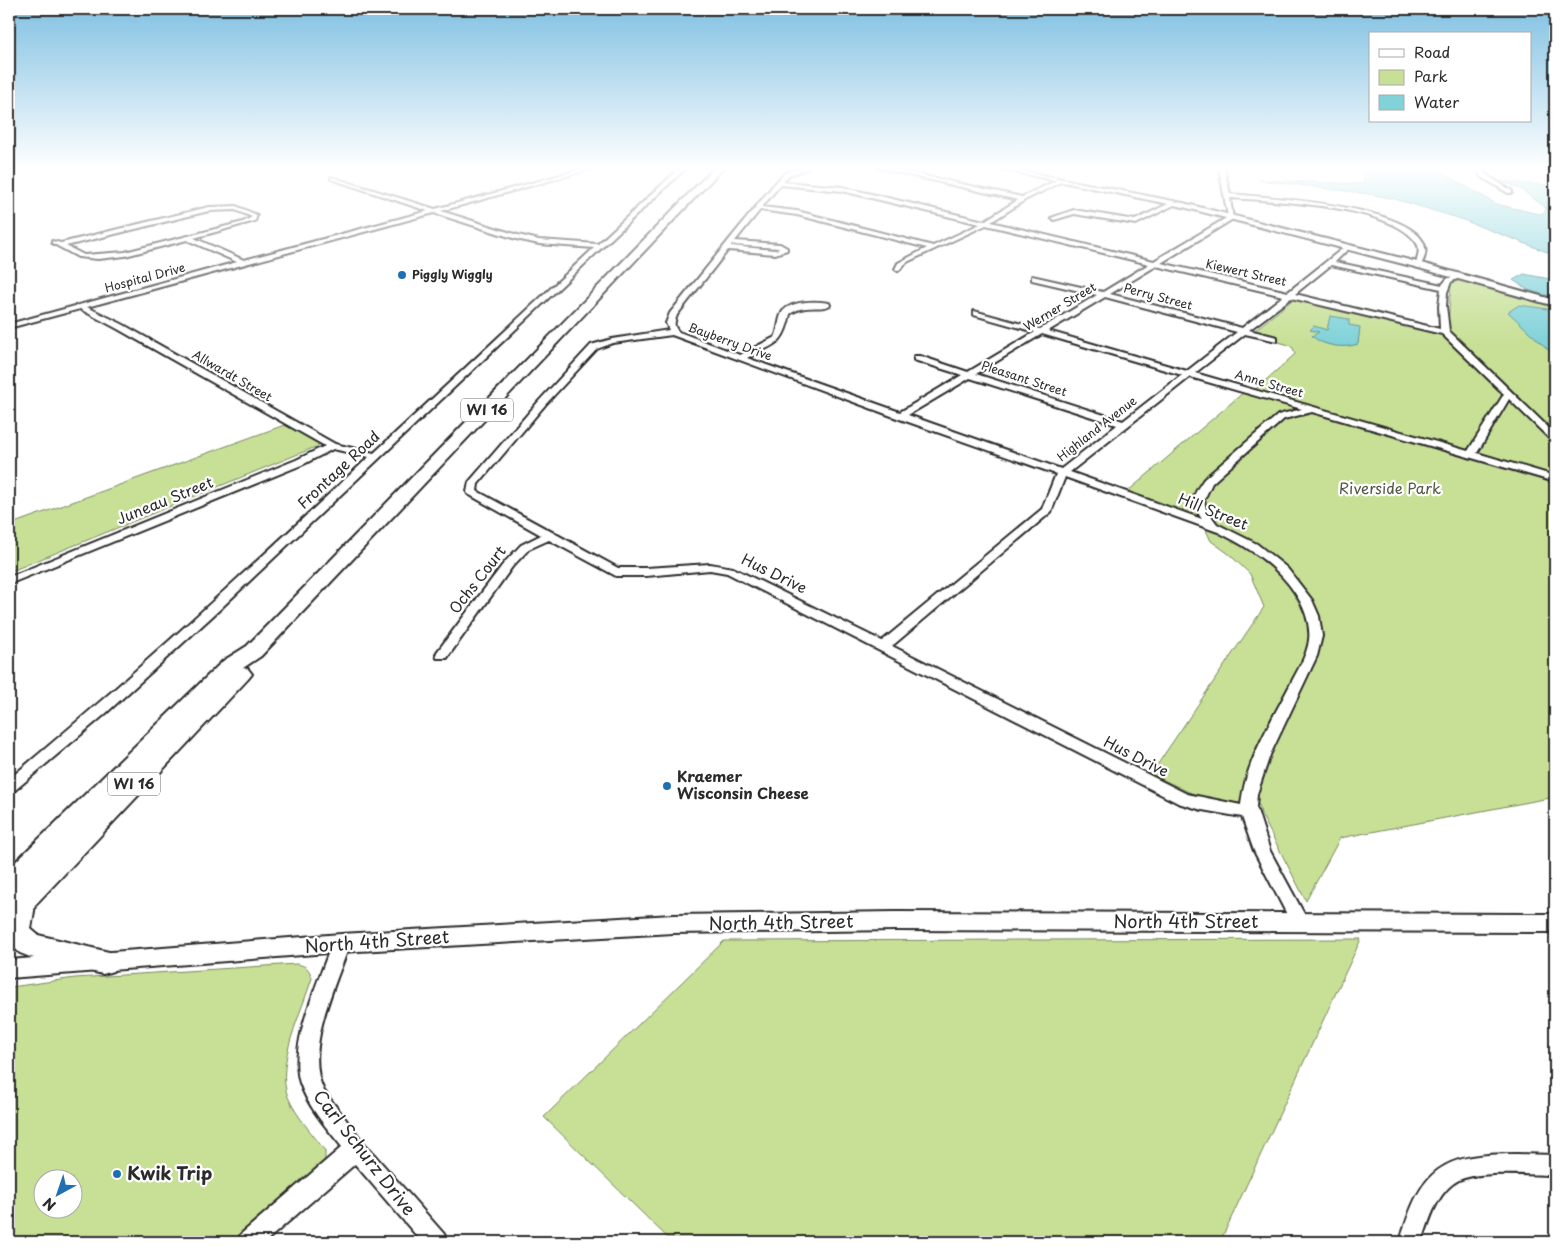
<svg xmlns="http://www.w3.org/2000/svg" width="1564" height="1251" viewBox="0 0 1564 1251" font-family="'Playpen Sans',sans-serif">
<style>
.green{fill:#c7e096;stroke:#798660;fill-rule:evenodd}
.water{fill:#81d2d9;stroke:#5f8f93}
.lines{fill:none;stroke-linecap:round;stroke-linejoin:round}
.minor-casing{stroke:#2b2b2b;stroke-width:4}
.tertiary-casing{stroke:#2b2b2b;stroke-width:4}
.trunk-casing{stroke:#2b2b2b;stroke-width:4}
.minor{fill:#fff;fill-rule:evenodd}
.tertiary{fill:#fff;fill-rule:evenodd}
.trunk{fill:#fff;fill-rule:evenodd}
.poi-dot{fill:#1f6fb2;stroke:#fff;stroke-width:2}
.labels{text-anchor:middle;stroke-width:4.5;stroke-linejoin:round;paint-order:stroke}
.far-street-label{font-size:12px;fill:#2b2b2b;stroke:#fff}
.far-poi-label{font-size:12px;font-weight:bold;fill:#2b2b2b;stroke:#fff;text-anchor:start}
.shield{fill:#fff;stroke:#6b6b6b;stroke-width:1}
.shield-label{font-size:14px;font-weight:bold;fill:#2b2b2b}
.street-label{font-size:15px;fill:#2b2b2b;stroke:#fff}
.park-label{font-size:15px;fill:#525846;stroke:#fff}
.poi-label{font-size:15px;font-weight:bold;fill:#2b2b2b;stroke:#fff;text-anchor:start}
.near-street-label{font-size:18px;fill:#2b2b2b;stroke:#fff}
.near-poi-label{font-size:18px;font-weight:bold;fill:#2b2b2b;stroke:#fff;text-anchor:start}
</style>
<rect width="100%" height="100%" fill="#fff"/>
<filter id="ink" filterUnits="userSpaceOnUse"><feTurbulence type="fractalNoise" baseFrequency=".02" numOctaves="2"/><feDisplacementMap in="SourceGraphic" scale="10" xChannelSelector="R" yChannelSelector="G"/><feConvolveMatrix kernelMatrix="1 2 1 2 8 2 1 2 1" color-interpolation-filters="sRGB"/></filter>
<g filter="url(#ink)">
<g class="green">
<polygon points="1461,280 1478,282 1555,304 1555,797 1340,838 1306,901 1261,814 1259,805 1210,800 1195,795 1151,774 1264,607 1250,574 1229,554 1211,541 1204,526 1184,512 1127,492 1244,392 1257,388 1295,354 1293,348 1289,345 1250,334 1296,297 1434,329 1450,329 1448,325 1451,285 1452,283"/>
<polygon points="290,423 320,441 318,446 9,572 9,525"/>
<polygon points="1361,939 1220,1242 672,1242 544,1117 724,941"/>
<path d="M297 964C306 966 309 968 312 978 302 1011 275 1064 288 1097 296 1116 313 1134 325 1151V1160L318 1170 235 1242H9V989L11 987 75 978ZM42 1178H72V1208H42Z"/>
</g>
<g class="water">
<polygon points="1359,168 1435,168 1496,204 1539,214 1544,213 1546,210 1545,207 1522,190 1502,181 1555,186 1548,201 1555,207 1555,255 1458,218 1395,199 1369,194 1259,180 1363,184 1364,176"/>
<polygon points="1524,274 1555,280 1555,298 1528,290 1513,280"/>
<polygon points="1519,305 1555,310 1555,356 1508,312"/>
<path d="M1330 316 1349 319V325L1360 327 1358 344C1343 349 1323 346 1312 336L1319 332 1310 330 1314 326 1327 330Z"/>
</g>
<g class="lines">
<g class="minor-casing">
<g id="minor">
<path d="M587 168H595L441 211 518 235 539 240 598 244 680 168H686L218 611 104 715 14 791 9 792V779C133 677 251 567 369 457L333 449 304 464 9 584V577L296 460 325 446 116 328 80 309 9 328V324L237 262 187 240 125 256 98 259 78 257 52 243V241L61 243 209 207 236 206 257 215 255 221 194 238 244 260 428 211 331 179V177L435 209ZM235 210 252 217 243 222 125 252 84 255 66 246 209 211ZM434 213 516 239 539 244 594 248 374 453 335 444 122 324 87 307Z"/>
<path d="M801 168H808L789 175 783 182 842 187 984 221 1018 200 878 168H887L1022 197 1059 179H1063V181L1025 200 991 222 1154 261 1228 217 1219 168H1224L1230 194C1258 197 1461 206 1420 266H1416C1416 259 1422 250 1416 242 1390 205 1273 201 1230 198L1233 219 1161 263 1288 292 1347 245 1349 246V248L1335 262 1442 285 1447 279 1459 274 1463 276 1451 282 1447 292 1446 306 1449 331 1555 434V442L1552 441 1509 399 1477 453 1555 476V482L1312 412 1284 419 1212 483 1204 500 1206 509 1217 524 1257 544 1287 568 1312 600 1319 616 1322 636 1317 656 1270 755 1257 794 1256 807 1270 851 1309 923 1306 928 1300 930 1294 928 1254 851 1242 817 1202 810 1178 803 727 573 710 570 646 576H616L549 540 529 549 512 567 447 658H437L436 655 437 652 504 563 521 545 541 535 468 494 467 492 469 482 539 401 591 345 612 339 669 330 666 323 670 313 776 182 785 173ZM780 185 842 191 980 224 933 246 797 211 762 207ZM760 210 797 215 927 248 898 263 895 269 898 271 907 262 986 225 1149 264 1103 292 1032 276V280L1097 295 1040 329 974 311V315L1035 332 968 372 920 356H914V360L962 375 900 412 747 358C775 343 783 347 790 314 805 303 820 311 830 305L829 303C816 301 793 300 783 311 778 318 779 330 775 337L740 355 679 332C673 326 674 323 677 315L728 250 775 254 787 250V248L780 244 735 241ZM732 245 778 248 779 249 775 250 731 246ZM1331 265 1441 289 1439 306 1440 329 1295 294ZM1156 266 1283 296 1242 328 1110 294ZM1105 297 1237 332 1187 371 1048 331ZM1291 298 1442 334 1504 394 1468 451 1195 373 1245 334 1277 341V337L1249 330ZM1042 334 1182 375 1123 421 976 374ZM672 335 897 418 1056 474 1042 509 882 641 733 568 710 564 646 568H618L477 491 478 484 545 405 597 349 613 343ZM1190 377 1302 409 1278 415 1204 479C1192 496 1190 501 1202 519L1070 472ZM970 378 1117 425 1061 469 908 415ZM1065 477 1218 532C1248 547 1277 565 1295 593 1304 606 1311 624 1309 640 1307 656 1297 671 1290 685 1271 722 1245 763 1241 805L1187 794 892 646 1051 512Z"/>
<polygon points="1478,168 1482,168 1485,174 1512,191 1512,193 1508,193 1480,176"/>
<polygon points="1174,201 1176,204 1136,224 1074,214 1054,220 1051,218 1074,210 1135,220"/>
<path d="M341 936 347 938 350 943C336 984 303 1050 324 1091L363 1142 444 1234 447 1242H422L355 1164 265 1242H238L241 1234 342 1147C327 1128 308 1107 300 1083 288 1045 319 981 332 943L335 938Z"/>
<path d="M1517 1154 1555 1155V1175C1531 1175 1480 1170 1459 1180 1437 1191 1429 1221 1422 1242H1400C1421 1168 1441 1154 1517 1154Z"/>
</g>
</g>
<g class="tertiary-casing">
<g id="tertiary">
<polygon points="996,168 1007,168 1183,203 1421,263 1555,300 1555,306 1415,267 1183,207"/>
<polygon points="895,912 1555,914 1555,932 895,930 673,933 341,952 9,978 9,960 341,934 673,915"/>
</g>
</g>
<g class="trunk-casing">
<polygon id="trunk" points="714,168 723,168 261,656 243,668 248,669 252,674 248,679 35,905 31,929 38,935 113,953 117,962 113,971 103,974 30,957 20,953 9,943 9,897 11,894 9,895 9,868 223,661 247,646"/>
</g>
<use href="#minor" class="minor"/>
<use href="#tertiary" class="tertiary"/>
<use href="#trunk" class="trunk"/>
</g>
</g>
<linearGradient id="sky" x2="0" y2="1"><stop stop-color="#7fc0e2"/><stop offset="0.49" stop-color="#fff"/><stop offset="1" stop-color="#fff" stop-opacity="0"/></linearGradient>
<rect width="1564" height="343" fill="url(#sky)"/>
<g class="poi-dot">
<circle cx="402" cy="275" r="5"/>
<circle cx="667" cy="786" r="5"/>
<circle cx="117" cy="1174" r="5"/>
</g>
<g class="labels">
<g class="far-street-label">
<text transform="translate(1246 273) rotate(13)" y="4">Kiewert Street</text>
<text transform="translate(145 278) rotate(-15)" y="4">Hospital Drive</text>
<text transform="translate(1158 297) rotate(15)" y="4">Perry Street</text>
<text transform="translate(1060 307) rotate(-31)" y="4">Werner Street</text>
<text transform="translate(730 342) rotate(20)" y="4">Bayberry Drive</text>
<text transform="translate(232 376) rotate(30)" y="4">Allwardt Street</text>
<text transform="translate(1024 379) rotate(18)" y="4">Pleasant Street</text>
<text transform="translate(1269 384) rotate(16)" y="4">Anne Street</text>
<text transform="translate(1097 429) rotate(-38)" y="4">Highland Avenue</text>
</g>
<g class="far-poi-label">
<text x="412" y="279">Piggly Wiggly</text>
</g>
<g class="shield">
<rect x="461" y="398.5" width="52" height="23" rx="4"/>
<rect x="108" y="772.5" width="52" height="23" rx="4"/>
</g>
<g class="shield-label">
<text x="487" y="415">WI 16</text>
<text x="134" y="789">WI 16</text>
</g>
<g class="street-label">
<text transform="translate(339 470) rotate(-43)" y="5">Frontage Road</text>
<text transform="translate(165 501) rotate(-22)" y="5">Juneau Street</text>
<text transform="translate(1213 512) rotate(22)" y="5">Hill Street</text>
<text transform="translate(774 574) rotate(26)" y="5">Hus Drive</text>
<text transform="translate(478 580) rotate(-52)" y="5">Ochs Court</text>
<text transform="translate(1136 757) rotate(27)" y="5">Hus Drive</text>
</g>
<g class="park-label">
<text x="1390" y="494">Riverside Park</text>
</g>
<g class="poi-label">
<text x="677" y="782">Kraemer<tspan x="677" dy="17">Wisconsin Cheese</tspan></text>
</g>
<g class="near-street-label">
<text x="1186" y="928">North 4th Street</text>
<text transform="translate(781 923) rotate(-1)" y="6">North 4th Street</text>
<text transform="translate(377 942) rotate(-4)" y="6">North 4th Street</text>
<text transform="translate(364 1153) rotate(52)" y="6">Carl Schurz Drive</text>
</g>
<g class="near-poi-label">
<text x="127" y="1180">Kwik Trip</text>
</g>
</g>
<rect width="1564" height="1251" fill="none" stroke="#fff" stroke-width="30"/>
<rect x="15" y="15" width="1534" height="1221" fill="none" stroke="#2b2b2b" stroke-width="2" filter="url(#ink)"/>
<rect x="1369" y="32" width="162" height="90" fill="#ffffff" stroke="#aaaaaa"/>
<rect x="1379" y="49" width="25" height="8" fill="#ffffff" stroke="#aaaaaa"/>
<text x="1414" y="58" font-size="15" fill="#2b2b2b">Road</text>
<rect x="1379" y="70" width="25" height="15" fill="#c7e096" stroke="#aaaaaa"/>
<text x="1414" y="82" font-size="15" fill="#2b2b2b">Park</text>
<rect x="1379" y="95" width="25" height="15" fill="#81d2d9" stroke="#aaaaaa"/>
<text x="1414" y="108" font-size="15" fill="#2b2b2b">Water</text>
<g transform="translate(58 1194) rotate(220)"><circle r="24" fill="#ffffff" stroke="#aaaaaa"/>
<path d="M0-4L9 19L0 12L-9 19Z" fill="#1f6fb2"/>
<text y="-8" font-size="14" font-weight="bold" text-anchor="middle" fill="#2b2b2b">N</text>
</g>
</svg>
